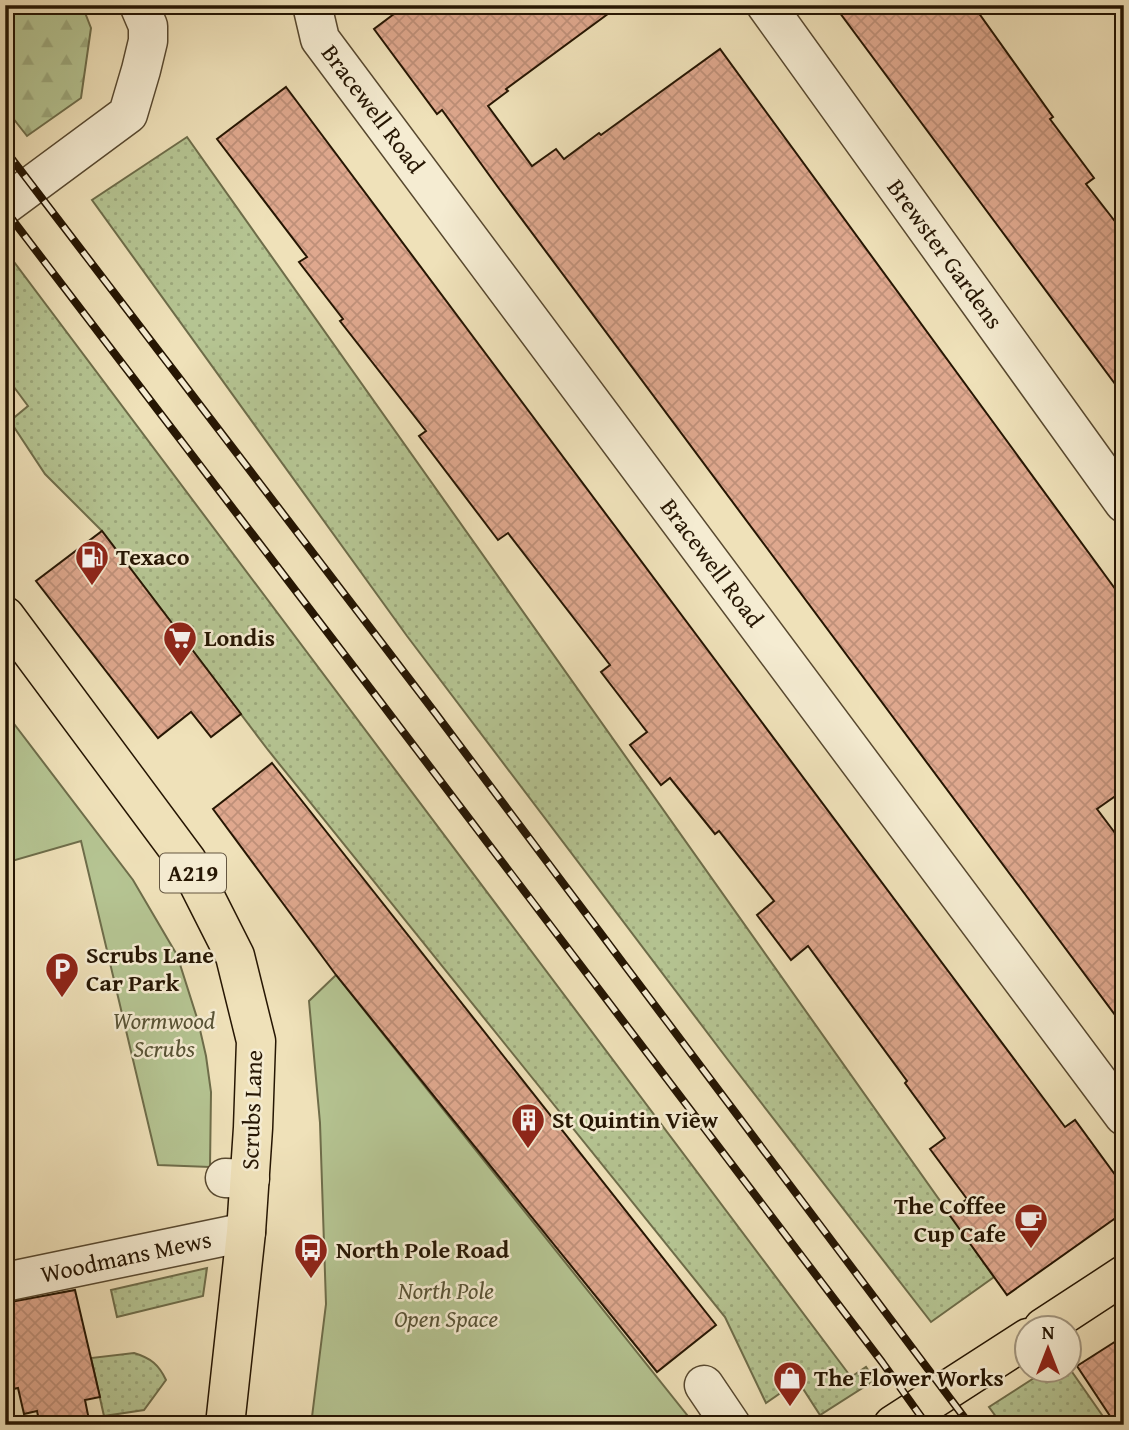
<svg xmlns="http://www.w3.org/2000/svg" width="1129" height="1430" viewBox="0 0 1129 1430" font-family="'Gentium Book Plus',serif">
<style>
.grass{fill:url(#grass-dots);stroke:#6e6d4a;stroke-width:2}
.forest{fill:url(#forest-firs);stroke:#6e6d4a;stroke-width:2}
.park{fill:#b5c492;stroke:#6e6d4a;stroke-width:2}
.building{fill:url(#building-cross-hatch);stroke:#261603;stroke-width:2}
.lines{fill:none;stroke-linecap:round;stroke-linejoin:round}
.minor-casing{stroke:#584930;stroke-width:41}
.major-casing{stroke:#261603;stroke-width:41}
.minor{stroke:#f5ecd2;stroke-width:38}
.major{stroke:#efe1b9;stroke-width:38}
.rail-casing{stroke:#261603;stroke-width:8}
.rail{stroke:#f5ecd2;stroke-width:5;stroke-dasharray:16;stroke-linecap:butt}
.labels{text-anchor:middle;stroke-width:5;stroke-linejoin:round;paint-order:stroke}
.shield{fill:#f5ecd2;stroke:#645641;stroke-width:2}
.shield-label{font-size:23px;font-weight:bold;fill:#261603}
.street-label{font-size:24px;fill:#261603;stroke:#f5ecd2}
.poi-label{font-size:24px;font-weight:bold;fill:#261603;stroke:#f5ecd2;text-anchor:start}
.park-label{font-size:24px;font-style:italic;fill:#585335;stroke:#f5ecd2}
</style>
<defs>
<pattern id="grass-dots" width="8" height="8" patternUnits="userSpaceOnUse" patternTransform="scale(1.75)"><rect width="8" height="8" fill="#b5c492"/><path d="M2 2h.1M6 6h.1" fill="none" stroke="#9ca87c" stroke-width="1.8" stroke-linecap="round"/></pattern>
<pattern id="forest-firs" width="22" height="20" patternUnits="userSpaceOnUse" patternTransform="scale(1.75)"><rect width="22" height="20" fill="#b5c492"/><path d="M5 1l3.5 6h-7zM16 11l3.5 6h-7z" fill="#9ca87c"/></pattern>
<pattern id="building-cross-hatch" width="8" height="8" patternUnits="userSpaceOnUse" patternTransform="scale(1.75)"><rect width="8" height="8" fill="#dfa88e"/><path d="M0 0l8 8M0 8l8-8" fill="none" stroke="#bf9079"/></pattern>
</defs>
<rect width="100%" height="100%" fill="#efe1b9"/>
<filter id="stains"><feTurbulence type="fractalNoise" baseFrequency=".00286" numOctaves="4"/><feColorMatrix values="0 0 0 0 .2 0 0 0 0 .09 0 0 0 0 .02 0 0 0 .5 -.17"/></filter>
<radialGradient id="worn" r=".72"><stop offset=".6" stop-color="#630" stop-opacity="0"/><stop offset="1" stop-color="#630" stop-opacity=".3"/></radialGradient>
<g class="grass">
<polygon points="187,137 994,1277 931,1322 728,1060 407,636 92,200"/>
<polygon points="8,254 851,1377 866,1367 875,1380 820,1415 798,1381 766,1403 725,1317 268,750 102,531 45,474 10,421 28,406 5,375 5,257"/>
<polygon points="207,1268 203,1296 117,1317 111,1290"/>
<path d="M134 1353C151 1358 159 1365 166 1380L144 1410 104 1416 91 1358Z"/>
<polygon points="1070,1369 1109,1425 1002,1425 989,1407 1045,1371 1070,1370"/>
</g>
<polygon class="forest" points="5,5 82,5 91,28 81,98 27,136 5,108"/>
<g class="park">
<polygon points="5,712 133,880 177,955 198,1021 206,1056 211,1092 210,1167 158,1165 81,841 5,863"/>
<polygon points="336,975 695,1425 311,1425 326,1304 320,1123 309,1001"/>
</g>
<g class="building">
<polygon points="406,5 620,5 506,89 508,91 488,106 532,166 556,149 564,159 599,133 601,135 720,49 1124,601 1124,790 1097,809 1124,845 1124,1027 500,190 442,110 437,114 374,29"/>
<polygon points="834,5 973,5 1053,117 1050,119 1094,178 1086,184 1124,233 1124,396"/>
<polygon points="286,87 1065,1127 1075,1120 1124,1187 1124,1212 1007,1295 948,1213 967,1199 930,1149 945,1138 905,1083 907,1081 808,946 791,960 757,915 774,901 719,831 715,834 670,778 661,785 630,745 647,732 601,672 610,665 508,533 498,540 419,436 426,431 340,321 343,319 299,262 307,257 217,139"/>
<polygon points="102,531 241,714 211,737 191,712 158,738 36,581"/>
<polygon points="272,763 716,1325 657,1372 336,975 213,809"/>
<polygon points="75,1290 100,1397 85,1400 90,1425 40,1425 37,1411 24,1414 18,1388 5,1391 5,1303"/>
<polygon points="1124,1336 1124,1425 1116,1425 1077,1366"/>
</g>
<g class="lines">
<g class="minor-casing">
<g id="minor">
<polyline points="312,5 320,39 1124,1116"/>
<polyline points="766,5 1124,503"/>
<polyline points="5,205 128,114 141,70 148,41 148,26 139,5"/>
<polyline points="225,1178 250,1179"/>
<polyline points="5,1282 246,1232"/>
<polyline points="704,1385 731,1425"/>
</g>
</g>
<g class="major-casing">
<g id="major">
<polyline points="5,616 187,861 235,956 256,1041 253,1128 246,1232 225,1425"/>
<polyline points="1043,1328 1124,1275"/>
<polyline points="893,1425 1028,1338"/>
</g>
</g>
<use href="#minor" class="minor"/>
<use href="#major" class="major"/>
<g class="rail-casing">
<g id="rail">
<polyline points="5,150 436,714 970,1425"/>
<polyline points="5,210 376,696 882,1362 927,1425"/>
</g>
</g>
<use href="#rail" class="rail"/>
</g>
<defs>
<g id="fuel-pin" transform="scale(1.75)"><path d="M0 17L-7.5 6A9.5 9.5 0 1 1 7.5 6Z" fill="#8f2418" stroke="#f5ecd2"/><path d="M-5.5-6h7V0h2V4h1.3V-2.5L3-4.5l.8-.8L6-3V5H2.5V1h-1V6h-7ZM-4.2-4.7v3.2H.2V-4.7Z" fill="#fff"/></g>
<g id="supermarket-pin" transform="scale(1.75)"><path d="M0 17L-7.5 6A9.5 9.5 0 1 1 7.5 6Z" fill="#8f2418" stroke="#f5ecd2"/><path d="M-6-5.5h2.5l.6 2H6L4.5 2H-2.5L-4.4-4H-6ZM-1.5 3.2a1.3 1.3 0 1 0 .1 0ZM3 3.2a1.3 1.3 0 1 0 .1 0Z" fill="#fff"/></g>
<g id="parking-pin" transform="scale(1.75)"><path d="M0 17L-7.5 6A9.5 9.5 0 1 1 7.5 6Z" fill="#8f2418" stroke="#f5ecd2"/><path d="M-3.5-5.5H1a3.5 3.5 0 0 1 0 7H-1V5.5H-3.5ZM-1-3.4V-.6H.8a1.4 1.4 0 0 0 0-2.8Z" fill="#fff"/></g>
<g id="building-pin" transform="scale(1.75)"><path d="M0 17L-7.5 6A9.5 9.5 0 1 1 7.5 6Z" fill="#8f2418" stroke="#f5ecd2"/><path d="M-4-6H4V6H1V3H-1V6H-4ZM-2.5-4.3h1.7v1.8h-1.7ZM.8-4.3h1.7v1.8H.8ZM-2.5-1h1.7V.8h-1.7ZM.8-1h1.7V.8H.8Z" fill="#fff"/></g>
<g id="cafe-pin" transform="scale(1.75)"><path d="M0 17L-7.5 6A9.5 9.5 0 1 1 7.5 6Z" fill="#8f2418" stroke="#f5ecd2"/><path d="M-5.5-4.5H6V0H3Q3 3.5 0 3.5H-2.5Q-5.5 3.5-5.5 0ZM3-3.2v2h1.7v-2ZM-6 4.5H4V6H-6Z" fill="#fff"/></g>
<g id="bus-pin" transform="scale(1.75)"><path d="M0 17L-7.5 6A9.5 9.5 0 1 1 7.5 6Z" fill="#8f2418" stroke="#f5ecd2"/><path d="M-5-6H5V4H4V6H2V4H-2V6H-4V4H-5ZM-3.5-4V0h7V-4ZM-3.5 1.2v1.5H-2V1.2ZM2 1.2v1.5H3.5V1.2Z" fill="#fff"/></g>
<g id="shop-pin" transform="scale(1.75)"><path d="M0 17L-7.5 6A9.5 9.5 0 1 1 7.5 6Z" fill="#8f2418" stroke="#f5ecd2"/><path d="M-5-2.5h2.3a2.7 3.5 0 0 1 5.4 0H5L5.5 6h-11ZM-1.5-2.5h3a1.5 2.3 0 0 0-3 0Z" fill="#fff"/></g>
</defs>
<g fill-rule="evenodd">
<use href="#fuel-pin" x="92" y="557"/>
<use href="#supermarket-pin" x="180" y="638"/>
<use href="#parking-pin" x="62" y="969"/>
<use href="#building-pin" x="528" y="1120"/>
<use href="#cafe-pin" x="1031" y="1220"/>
<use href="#bus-pin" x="311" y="1250"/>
<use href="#shop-pin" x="790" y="1378"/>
</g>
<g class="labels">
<rect class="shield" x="160" y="853.5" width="66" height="39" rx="5"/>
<g class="shield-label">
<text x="193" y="881">A219</text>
</g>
<g class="street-label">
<text transform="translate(373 109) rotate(53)" y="8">Bracewell Road</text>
<text transform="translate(945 254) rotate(54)" y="8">Brewster Gardens</text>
<text transform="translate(712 563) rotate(53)" y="8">Bracewell Road</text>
<text transform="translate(252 1110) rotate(-88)" y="8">Scrubs Lane</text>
<text transform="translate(126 1257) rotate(-12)" y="8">Woodmans Mews</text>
</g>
<g class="poi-label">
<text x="116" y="565">Texaco</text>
<text x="204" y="646">Londis</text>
<text x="86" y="963">Scrubs Lane<tspan x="86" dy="28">Car Park</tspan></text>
<text x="552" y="1128">St Quintin View</text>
<text x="1006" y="1214" text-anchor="end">The Coffee<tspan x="1006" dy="28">Cup Cafe</tspan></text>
<text x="336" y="1258">North Pole Road</text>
<text x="814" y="1386">The Flower Works</text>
</g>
<g class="park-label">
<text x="164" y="1029">Wormwood<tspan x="164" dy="28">Scrubs</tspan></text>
<text x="446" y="1299">North Pole<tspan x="446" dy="28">Open Space</tspan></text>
</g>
</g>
<rect width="1129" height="1430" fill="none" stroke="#efe1b9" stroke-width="28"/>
<rect x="7" y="7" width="1115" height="1416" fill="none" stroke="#261603" stroke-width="3.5"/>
<rect x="14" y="14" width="1101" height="1402" fill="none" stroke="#261603" stroke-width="2"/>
<g transform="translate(1048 1349)"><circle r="33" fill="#f5ecd2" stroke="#a2967f" stroke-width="2"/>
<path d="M0-5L12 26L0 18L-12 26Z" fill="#8f2418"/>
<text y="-10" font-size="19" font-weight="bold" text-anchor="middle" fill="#261603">N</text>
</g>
<rect width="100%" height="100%" filter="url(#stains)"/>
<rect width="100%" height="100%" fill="url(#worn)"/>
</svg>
